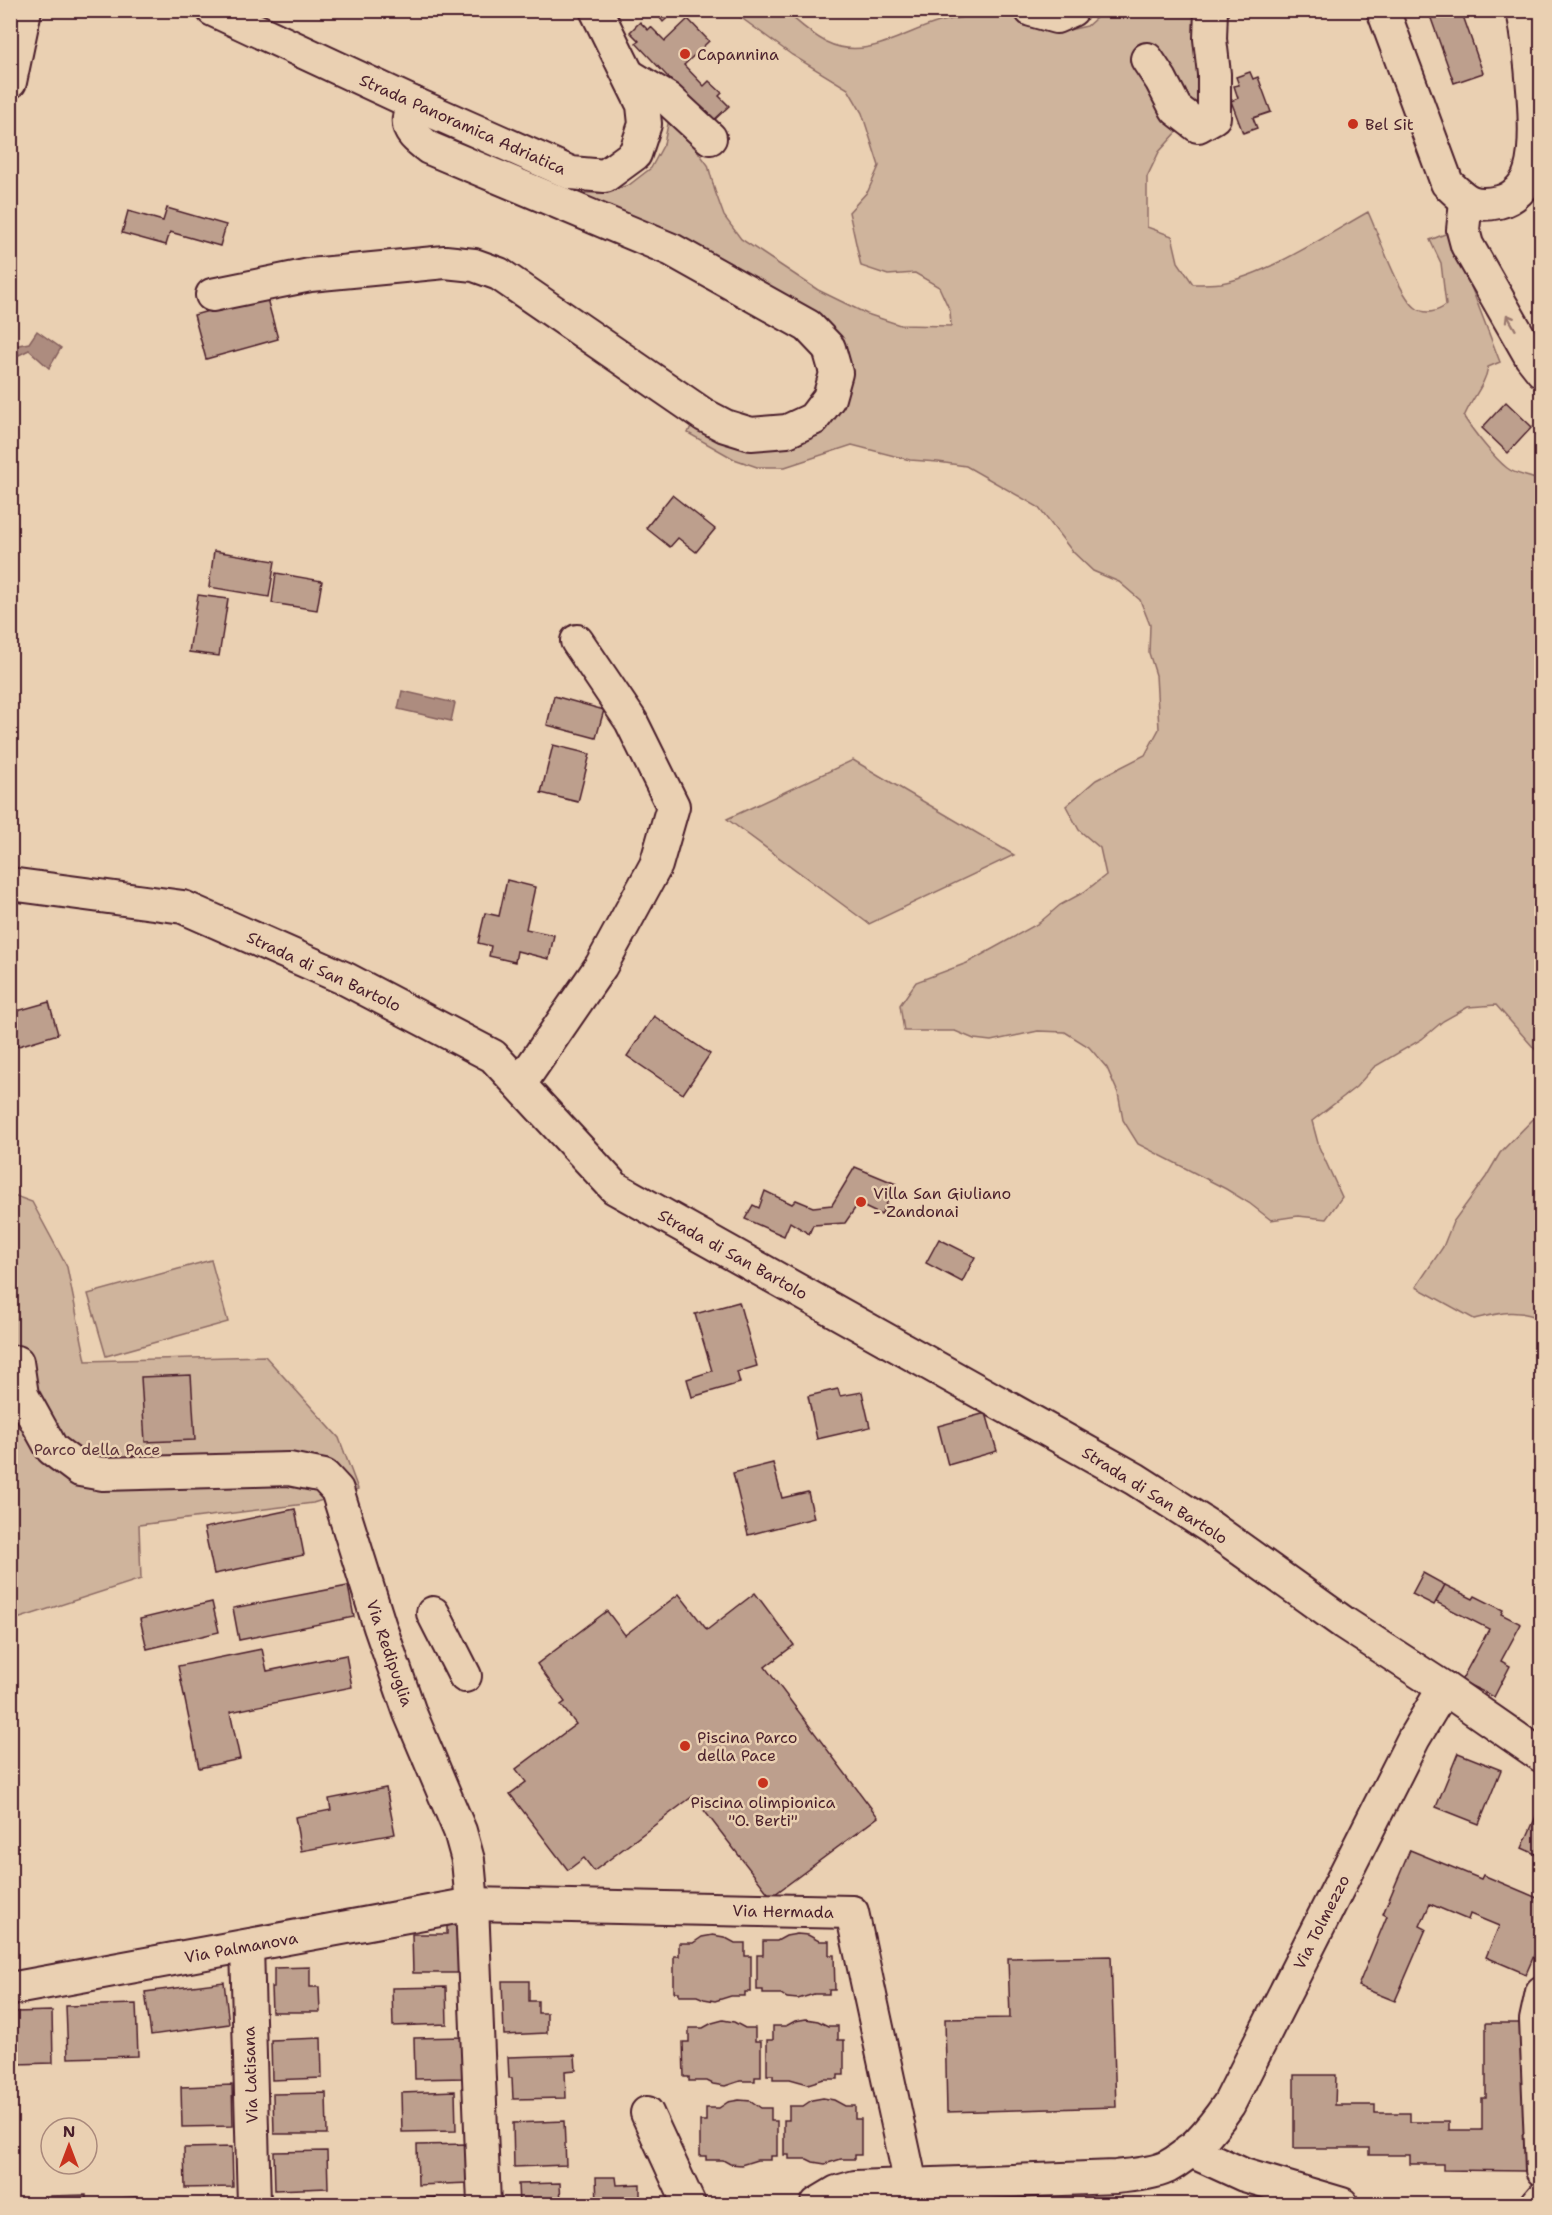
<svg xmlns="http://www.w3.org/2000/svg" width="1552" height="2215" viewBox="0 0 1552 2215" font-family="'Shantell Sans',sans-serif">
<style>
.green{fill:#cfb49c;stroke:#8c6a64;stroke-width:1.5}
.water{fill:#ad8c7f;stroke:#85605d;stroke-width:1.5}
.building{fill:#bd9f8d;stroke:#4a1f2b;stroke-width:1.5}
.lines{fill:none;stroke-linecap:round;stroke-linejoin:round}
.minor-casing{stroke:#4a1f2b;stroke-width:36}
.minor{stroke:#ead0b2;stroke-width:32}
.oneway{stroke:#9a786e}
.poi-dot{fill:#c8321e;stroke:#ead0b2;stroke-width:2}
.labels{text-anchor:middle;stroke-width:5;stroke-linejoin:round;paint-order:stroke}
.poi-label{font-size:16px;fill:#4a1f2b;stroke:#ead0b2;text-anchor:start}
.street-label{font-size:16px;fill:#4a1f2b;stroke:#ead0b2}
.park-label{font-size:16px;fill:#5e353c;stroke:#ead0b2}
</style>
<rect width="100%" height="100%" fill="#ead0b2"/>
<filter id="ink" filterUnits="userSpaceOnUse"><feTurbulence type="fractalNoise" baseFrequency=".0167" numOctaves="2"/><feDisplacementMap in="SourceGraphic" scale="12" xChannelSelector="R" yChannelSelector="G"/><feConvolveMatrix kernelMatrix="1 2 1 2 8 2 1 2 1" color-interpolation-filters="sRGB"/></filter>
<g filter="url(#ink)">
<g class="green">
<path d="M732 11H785C798 22 810 34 826 42 864 61 900 34 936 23 945 20 955 19 963 17L965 11H1008L1033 26 1060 32 1087 26 1104 11H1202L1206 93 1177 132 1159 152 1147 177V227L1172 236 1178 262 1193 284C1202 284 1212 284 1221 283 1267 275 1327 235 1368 212 1378 233 1399 296 1416 308 1425 315 1438 312 1446 305L1441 263 1430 240 1450 232 1500 362 1488 367C1485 386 1471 399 1464 417 1473 431 1494 458 1507 468 1517 476 1530 475 1541 482V1056L1496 1005 1468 1007 1443 1021 1422 1039 1374 1067 1356 1087 1312 1121 1319 1147 1342 1197 1326 1219 1298 1216 1271 1220 1249 1203 1226 1189 1138 1144 1123 1120 1118 1093 1107 1068 1089 1047 1065 1032 1038 1031 991 1041 974 1039 955 1031H904L900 1005 916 982 967 963 1039 923 1060 905 1084 892 1106 875 1100 848 1079 830 1066 806 1096 780 1145 755 1159 729 1156 675 1149 653 1150 625 1140 600 1119 582 1093 571 1072 551 1038 507 966 466 938 462 910 460 852 445 785 467H757L734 459 688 433 693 422 803 435 836 344 565 193H602L629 185 651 168 664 144 670 114 708 165 715 191 724 216 741 239 818 290 867 314 900 325 951 326 950 311 939 287 915 273 888 275 861 266 849 212 868 191 879 166 862 113 848 89 792 55Z"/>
<polygon points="853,760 1014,855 869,924 727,819"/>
<path d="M1541 1107V1319C1517 1308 1499 1313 1474 1319L1416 1287 1443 1247 1453 1222 1486 1177 1500 1153 1540 1112Z"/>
<polygon points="10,1194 32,1202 67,1267 86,1361 265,1356 339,1438 358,1489 313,1503 139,1525 141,1579 11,1621"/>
<polygon points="211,1260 228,1322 106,1356 88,1294"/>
</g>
<g class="water">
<polygon points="37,331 61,348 49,368 29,350 19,355 13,346 29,343"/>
<polygon points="402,691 455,703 451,721 398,709"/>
</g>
<g class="building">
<polygon points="654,10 676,10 663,22"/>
<polygon points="1428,10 1461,10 1483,73 1454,83"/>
<polygon points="688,19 709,41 684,65 704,86 709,81 722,93 719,96 729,106 711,123 636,43 639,41 630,32 640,22 648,30 651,27 665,41"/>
<polygon points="1250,72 1253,79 1258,77 1271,112 1253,118 1257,128 1243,133 1231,101 1238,98 1234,86 1239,85 1236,77"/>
<polygon points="167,208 226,225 220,246 170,232 166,245 122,233 128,211 163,221"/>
<polygon points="1536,242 1542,242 1542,308 1540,308"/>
<polygon points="266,295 278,339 206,359 194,315"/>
<polygon points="1506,402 1532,427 1508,453 1482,428"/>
<polygon points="672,495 715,529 696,552 678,538 670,547 646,528"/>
<polygon points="214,551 275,561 269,597 209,587"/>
<polygon points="276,573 322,581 317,610 272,603"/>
<polygon points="198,595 228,599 219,656 189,652"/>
<polygon points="554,696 604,710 596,738 547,725"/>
<polygon points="553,745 590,754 578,802 541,793"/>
<polygon points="507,880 535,887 526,929 554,935 549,959 517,951 515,962 489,956 491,946 478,943 485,913 499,916"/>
<polygon points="49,1002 58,1034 12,1048 10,1013"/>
<polygon points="654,1016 710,1054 683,1094 627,1056"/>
<polygon points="855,1167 896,1184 881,1215 858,1204 845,1223 813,1225 809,1234 790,1222 784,1236 745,1219 753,1205 759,1208 765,1191 792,1204 796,1200 813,1207 832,1205"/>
<polygon points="939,1239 975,1257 962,1282 926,1263"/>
<polygon points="739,1302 757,1366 737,1372 740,1383 692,1397 687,1379 712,1371 695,1314"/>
<polygon points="191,1375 195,1440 145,1442 141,1377"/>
<polygon points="838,1389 840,1396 862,1392 870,1427 817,1439 808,1396"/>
<polygon points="986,1413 997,1451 948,1465 938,1426"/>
<polygon points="773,1463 782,1498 808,1492 814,1518 748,1535 733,1473"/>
<polygon points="295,1509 304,1555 214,1574 204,1528"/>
<polygon points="1423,1573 1445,1585 1434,1605 1412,1594"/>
<polygon points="1445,1585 1473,1599 1475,1596 1503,1610 1501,1614 1521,1624 1501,1661 1510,1666 1494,1697 1461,1681 1489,1629 1436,1602"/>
<polygon points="348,1586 354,1617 239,1640 233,1608"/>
<polygon points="755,1593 794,1645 765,1667 878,1817 771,1897 693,1796 594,1871 584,1858 568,1870 510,1794 526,1782 516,1769 576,1724 561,1705 565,1702 537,1664 607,1611 625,1635 679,1594 707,1630"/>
<polygon points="212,1602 219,1632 147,1649 140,1619"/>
<polygon points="262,1649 267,1671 346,1655 352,1687 230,1712 240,1759 199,1768 178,1666"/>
<polygon points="1458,1753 1501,1770 1479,1824 1436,1807"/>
<polygon points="386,1788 395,1834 301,1851 295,1817 331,1810 329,1799"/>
<polygon points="1542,1803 1542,1857 1522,1848"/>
<polygon points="1410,1850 1481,1879 1483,1875 1542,1900 1542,1937 1526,1974 1486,1957 1499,1926 1470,1914 1468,1920 1430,1904 1420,1926 1426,1929 1395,2001 1358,1986 1387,1916 1383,1914"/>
<polygon points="462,1923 463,1973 413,1973 412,1934 447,1934 447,1926"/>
<polygon points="797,1934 808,1935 819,1941 829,1941 829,1955 834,1955 835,1990 829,1990 829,1994 814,1994 798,1999 787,1998 781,1994 763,1994 763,1990 757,1990 757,1955 763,1955 763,1941 777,1941 786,1936"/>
<polygon points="713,1935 724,1937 735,1943 745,1943 745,1956 751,1956 751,1992 745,1992 745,1996 731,1996 715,2001 704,1999 697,1996 679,1996 679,1992 674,1992 674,1956 679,1956 679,1943 693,1943 702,1937"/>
<polygon points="1111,1956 1116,2107 947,2112 945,2019 1010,2018 1008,1958"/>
<polygon points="310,1967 310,1987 319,1987 320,2012 272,2012 271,1987 274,1987 274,1968"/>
<polygon points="502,1981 529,1981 529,2001 538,2001 538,2013 547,2013 547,2033 504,2035"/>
<polygon points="224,1982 229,2024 151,2035 145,1992"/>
<polygon points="446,1987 447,2024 393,2026 392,1988"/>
<polygon points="136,2004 138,2056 68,2058 66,2006"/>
<polygon points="52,2011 53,2063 16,2064 14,2012"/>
<polygon points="806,2019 818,2021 828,2026 838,2026 838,2040 844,2040 844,2075 838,2075 838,2079 824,2079 808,2084 790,2079 773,2079 773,2075 767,2075 767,2040 773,2040 773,2026 786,2026 795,2021"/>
<polygon points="723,2020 734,2022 745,2028 755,2028 755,2041 761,2041 761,2077 755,2077 755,2081 740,2081 725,2086 713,2084 707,2081 689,2081 689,2077 684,2077 683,2042 689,2042 689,2028 703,2028 712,2023"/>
<polygon points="1486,2023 1527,2023 1526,2171 1443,2170 1443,2164 1410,2164 1410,2155 1369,2155 1369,2148 1294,2148 1294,2075 1336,2075 1335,2105 1375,2105 1375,2113 1410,2113 1410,2122 1449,2122 1449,2130 1482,2130 1482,2098 1486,2098"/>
<polygon points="464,2037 465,2078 415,2079 414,2038"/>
<polygon points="321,2038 322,2078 272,2080 271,2040"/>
<polygon points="575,2055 576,2070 565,2071 566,2098 513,2099 512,2078 509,2078 508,2057"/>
<polygon points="232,2085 233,2126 182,2127 181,2087"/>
<polygon points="455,2091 456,2131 402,2132 401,2093"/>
<polygon points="326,2093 327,2134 274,2134 273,2094"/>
<polygon points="823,2098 834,2100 845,2106 855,2106 855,2119 861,2119 861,2155 855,2155 855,2159 841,2159 825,2164 813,2162 807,2159 789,2159 789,2155 784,2155 784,2120 789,2120 789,2106 803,2106 812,2100"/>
<polygon points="739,2100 751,2101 761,2108 771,2108 771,2121 777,2121 777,2156 771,2156 771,2160 757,2160 741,2165 730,2164 723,2160 706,2160 706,2156 700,2156 700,2121 706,2121 706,2108 719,2108 728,2102"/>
<polygon points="564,2121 566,2165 514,2167 513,2123"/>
<polygon points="468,2144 469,2183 418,2185 417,2145"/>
<polygon points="232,2147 233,2187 185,2188 184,2148"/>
<polygon points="327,2151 328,2188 275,2190 274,2152"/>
<polygon points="596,2177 616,2177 617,2185 640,2184 640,2204 597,2204"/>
<polygon points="560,2183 561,2204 519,2204 518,2184"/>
<polygon points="86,2195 86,2204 50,2204 50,2196"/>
<polygon points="136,2197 137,2204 99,2204 99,2199"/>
<polygon points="436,2197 436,2204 399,2204 398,2198"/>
</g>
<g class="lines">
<g class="minor-casing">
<g id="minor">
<polyline points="213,10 413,103 571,173 605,176 635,154 645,124 643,105 596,10"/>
<polyline points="1031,10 1056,17 1072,10"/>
<path d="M1383 10 1447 183C1465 200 1471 208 1499 202 1513 199 1526 186 1530 172 1541 139 1530 46 1523 10"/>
<polyline points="1147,59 1161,80 1176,109 1198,126 1214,117 1214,74 1210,39 1211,10"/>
<polyline points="630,76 668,99 710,138"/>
<polyline points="10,82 25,10"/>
<polyline points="1466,201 1463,230 1467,245 1531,357 1542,371"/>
<path d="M212 295 310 275 445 262 474 265 499 274 704 415 725 426 751 434 787 431 813 419 829 398 836 373 829 348 808 326 672 250 429 148C409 132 404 128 413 103"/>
<polyline points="10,884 183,907 346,979 493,1056 615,1188 1135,1479 1210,1527 1344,1623 1444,1688 1542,1756"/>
<polyline points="520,1084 601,966 656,865 673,806 631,721 577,641"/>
<polyline points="17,1362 22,1395 52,1449 80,1470 103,1474 289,1469 324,1476 337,1490 380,1627 410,1713 460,1831 468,1860 472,1904 484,2204"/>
<polyline points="433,1613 465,1676"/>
<polyline points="247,1946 254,2204"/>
<polyline points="10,1989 472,1904 852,1912 911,2185"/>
<polyline points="1542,1992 1536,2020 1542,2170"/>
<polyline points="647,2113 689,2204"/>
<polyline points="1189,2150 1244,2175 1342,2204"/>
<path d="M817 2204 837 2192 855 2187 1116 2177C1132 2175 1152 2174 1167 2167 1192 2154 1214 2126 1229 2104L1414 1738 1444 1688"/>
<polyline points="1537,2204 1542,2198"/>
</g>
</g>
<use href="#minor" class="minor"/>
</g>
<defs><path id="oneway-shaft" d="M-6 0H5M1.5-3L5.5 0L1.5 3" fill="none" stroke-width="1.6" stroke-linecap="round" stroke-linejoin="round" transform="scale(1.5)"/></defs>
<use class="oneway" href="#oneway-shaft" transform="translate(1511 322) rotate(-120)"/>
</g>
<g class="poi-dot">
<circle cx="685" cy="54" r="6"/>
<circle cx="1353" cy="124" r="6"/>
<circle cx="861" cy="1202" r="6"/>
<circle cx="685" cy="1746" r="6"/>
<circle cx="763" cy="1783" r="6"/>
</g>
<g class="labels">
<g class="poi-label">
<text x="697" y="60">Capannina</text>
<text x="1365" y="130">Bel Sit</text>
<text x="873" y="1199">Villa San Giuliano<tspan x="873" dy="18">- Zandonai</tspan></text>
<text x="697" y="1743">Piscina Parco<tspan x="697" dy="18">della Pace</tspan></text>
<text x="763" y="1808" text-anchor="middle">Piscina olimpionica<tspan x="763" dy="18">"O. Berti"</tspan></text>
</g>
<g class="street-label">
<text transform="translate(463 124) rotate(24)" y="6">Strada Panoramica Adriatica</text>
<text transform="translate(324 971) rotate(25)" y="6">Strada di San Bartolo</text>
<text transform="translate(733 1254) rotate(29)" y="6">Strada di San Bartolo</text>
<text transform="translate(1155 1495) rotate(32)" y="6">Strada di San Bartolo</text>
<text transform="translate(390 1653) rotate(71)" y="6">Via Redipuglia</text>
<text transform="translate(783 1911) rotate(1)" y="6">Via Hermada</text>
<text transform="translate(1321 1922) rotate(-63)" y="6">Via Tolmezzo</text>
<text transform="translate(241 1947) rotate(-10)" y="6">Via Palmanova</text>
<text transform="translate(250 2075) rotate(-92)" y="6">Via Latisana</text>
</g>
<g class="park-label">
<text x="97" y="1455">Parco della Pace</text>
</g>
</g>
<rect width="1552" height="2215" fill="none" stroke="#ead0b2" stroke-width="36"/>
<rect x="18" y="18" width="1516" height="2179" fill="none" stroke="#4a1f2b" stroke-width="2" filter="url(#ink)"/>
<g transform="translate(69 2146)"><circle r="28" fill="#ead0b2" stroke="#aa897c" stroke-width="1.5"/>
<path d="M0-4.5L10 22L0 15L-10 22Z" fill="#c8321e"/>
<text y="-9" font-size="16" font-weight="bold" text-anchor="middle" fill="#4a1f2b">N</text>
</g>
</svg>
